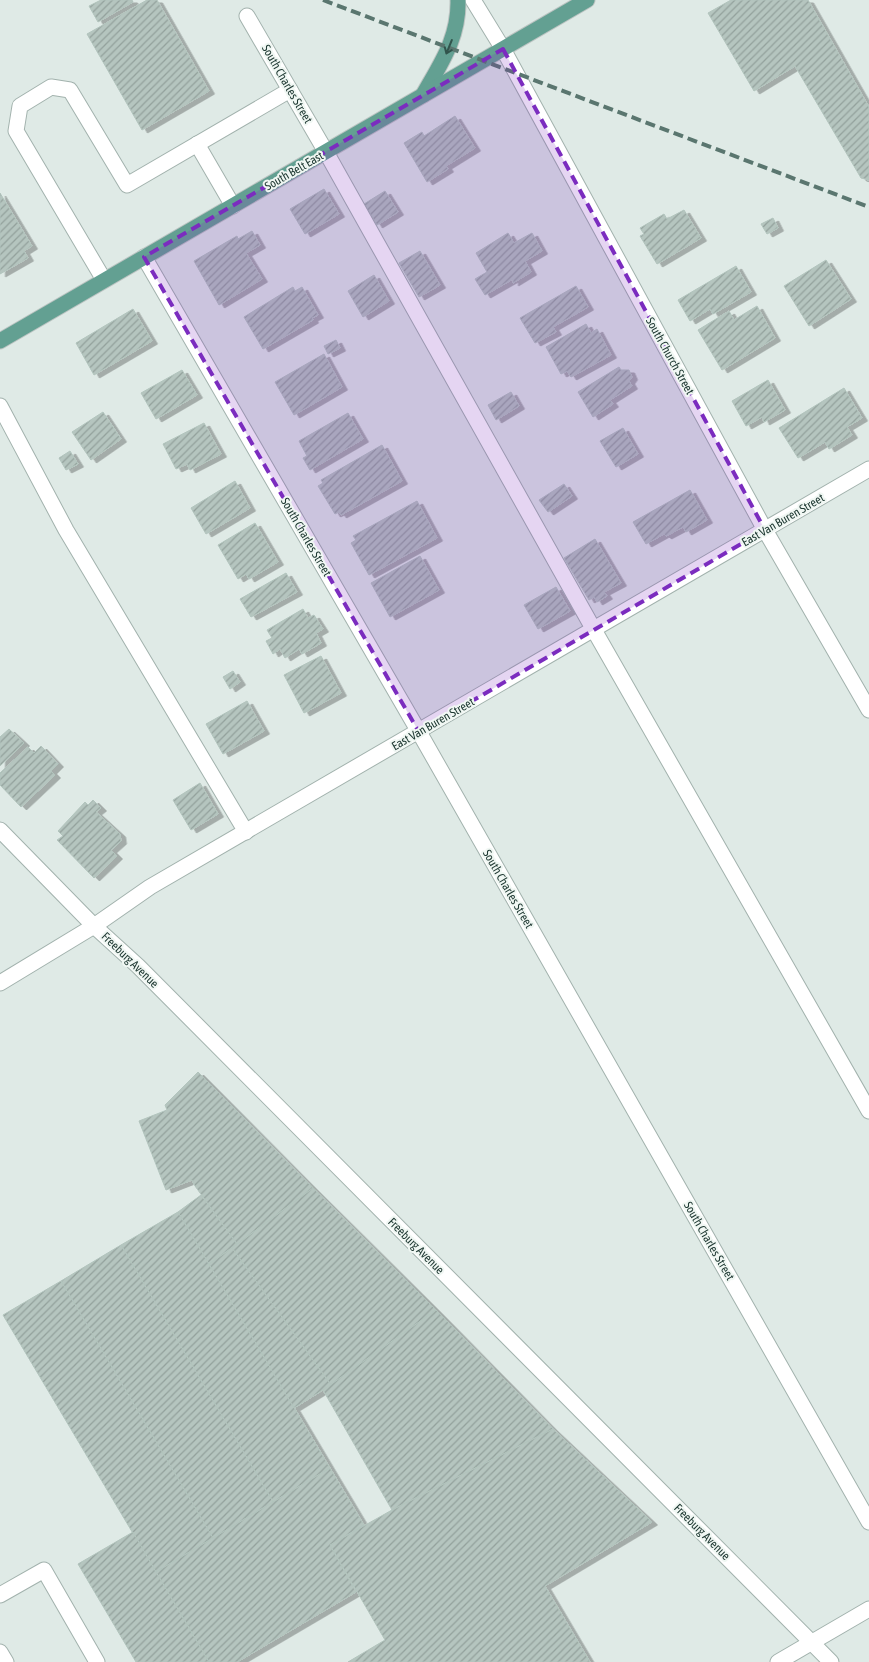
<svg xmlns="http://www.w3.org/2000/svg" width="869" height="1662" viewBox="0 0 869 1662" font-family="'Asap Condensed',sans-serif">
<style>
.building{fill:url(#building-hatch);stroke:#b2c4bd;filter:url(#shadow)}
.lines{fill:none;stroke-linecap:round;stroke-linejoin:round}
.minor-casing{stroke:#a2b2ad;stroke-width:17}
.major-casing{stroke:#bcc4c2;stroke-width:17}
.minor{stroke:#fff;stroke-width:15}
.major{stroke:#63a092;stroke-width:15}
.rail{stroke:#5a766f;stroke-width:4;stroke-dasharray:10 5;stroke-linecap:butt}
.oneway{stroke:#31544c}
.marked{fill:#7b2cbf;fill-opacity:0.2;stroke:#7b2cbf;stroke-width:4;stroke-dasharray:10 6;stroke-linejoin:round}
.labels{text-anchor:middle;stroke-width:4;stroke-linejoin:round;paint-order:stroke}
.street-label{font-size:12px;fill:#203a34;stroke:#f0f7f3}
</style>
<defs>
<pattern id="building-hatch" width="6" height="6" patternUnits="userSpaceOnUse" patternTransform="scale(1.25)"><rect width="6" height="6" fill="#b5c5bf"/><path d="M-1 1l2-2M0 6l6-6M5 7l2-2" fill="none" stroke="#93a19c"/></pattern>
<filter id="shadow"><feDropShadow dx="5.5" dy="3" stdDeviation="0" flood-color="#0004"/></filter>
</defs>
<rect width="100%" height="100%" fill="#dfeae6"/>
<g class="building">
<polygon points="101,0 132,0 133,2 98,22 89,6"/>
<polygon points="147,0 157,0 209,91 142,130 87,34"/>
<polygon points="731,0 808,0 869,107 869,180 861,178 795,66 754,91 708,13"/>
<polygon points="455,116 475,148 446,166 448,169 427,182 404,143 422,132 424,136"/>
<polygon points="324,189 339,214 305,234 290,209"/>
<polygon points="385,191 398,212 377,225 364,204"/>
<polygon points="0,193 32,246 24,251 28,258 0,274"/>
<polygon points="684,210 701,238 657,264 640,236 644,234 640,228 664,214 667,219"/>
<polygon points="773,218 778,228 767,234 761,224"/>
<polygon points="252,231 260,245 246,253 262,279 219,305 194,261 237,236 238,239"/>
<polygon points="508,233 514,243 532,233 542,251 525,261 531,272 513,283 513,279 485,295 475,279 487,272 476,253"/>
<polygon points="420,251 440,285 419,297 399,263"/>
<polygon points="826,260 851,299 809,326 784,286"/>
<polygon points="736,266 751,292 713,314 710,309 690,321 678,300"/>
<polygon points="374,275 389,301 363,317 348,291"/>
<polygon points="576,286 588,307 553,327 556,332 535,343 520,318"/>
<polygon points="293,287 295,291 302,287 318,315 312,318 313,320 263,349 244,317"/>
<polygon points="757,306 775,338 722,370 698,330 729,311 734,320"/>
<polygon points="133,309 152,341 94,375 76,343"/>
<polygon points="586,324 591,333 597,329 611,355 571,377 567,371 561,374 546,347"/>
<polygon points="336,340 340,348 328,354 324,346"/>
<polygon points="324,354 342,387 294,415 275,382"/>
<polygon points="619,367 621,370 629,370 632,377 629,381 632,386 610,400 613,404 593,417 578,392"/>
<polygon points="182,370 197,395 156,419 141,393"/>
<polygon points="768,380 785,410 764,422 762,417 746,426 732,401"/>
<polygon points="844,388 862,418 847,427 852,435 829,449 825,442 798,458 779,428"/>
<polygon points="511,392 519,406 496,420 488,405"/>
<polygon points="103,412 121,439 91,460 72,432"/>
<polygon points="348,413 363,439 310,470 303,458 307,456 299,441"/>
<polygon points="204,423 221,454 190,470 187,464 176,469 163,444"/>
<polygon points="623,428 638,454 616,467 600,441"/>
<polygon points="382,445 402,481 341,515 339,512 335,514 318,486 323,483 321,480"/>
<polygon points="70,451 78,464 66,470 59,458"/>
<polygon points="235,481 250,508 206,534 191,508"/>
<polygon points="564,484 572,496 548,512 539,500"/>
<polygon points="690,490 707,520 686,532 683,527 666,536 664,534 646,544 633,522"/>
<polygon points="417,501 437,538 369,575 351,543 356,540 353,536"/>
<polygon points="255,523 278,562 249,579 246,574 238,579 218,545"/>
<polygon points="595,539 621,583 604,592 607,596 597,602 594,597 589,600 564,558"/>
<polygon points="420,556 439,590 390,617 371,583"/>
<polygon points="286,573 297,592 251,617 240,599"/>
<polygon points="556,587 570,611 538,629 524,605"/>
<polygon points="303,609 308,618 314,615 323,629 316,633 321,643 302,654 299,649 285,658 280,649 273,654 266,641 272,638 267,630"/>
<polygon points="321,656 341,693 304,713 284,675"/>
<polygon points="233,671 240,682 230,689 223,677"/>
<polygon points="247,701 264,731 223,754 206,724"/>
<polygon points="9,729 24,743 0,766 0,737"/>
<polygon points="41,746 58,764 51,771 55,775 21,807 0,785 0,773 28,747 34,753"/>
<polygon points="200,783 218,814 191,830 173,800"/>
<polygon points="93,800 101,808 96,812 120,834 121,841 111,850 117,856 94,878 57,840 63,836 58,831 85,802 88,805"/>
<polygon points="198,1072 313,1188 237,1244 195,1186 192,1180 166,1190 139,1121 167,1110 165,1105"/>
<polygon points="313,1188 436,1310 331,1385 232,1248"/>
<polygon points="201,1195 237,1244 209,1264 178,1212"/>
<polygon points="178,1212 330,1468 273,1502 121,1245"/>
<polygon points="121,1245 273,1502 213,1538 61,1281"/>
<polygon points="232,1248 331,1385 294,1408 209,1264"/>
<polygon points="61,1281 213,1538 156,1572 3,1315"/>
<polygon points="436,1310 553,1429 392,1510 323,1390"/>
<polygon points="553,1429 652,1522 545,1586 590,1662 348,1662 385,1640 330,1545 392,1510"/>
<polygon points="330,1468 364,1525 330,1545 356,1592 237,1662 209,1662 156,1572"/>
<polygon points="133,1532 156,1572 209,1662 136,1662 78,1564"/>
</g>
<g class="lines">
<g class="minor-casing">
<g id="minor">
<polyline points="473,0 503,49 765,530 869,710"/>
<polyline points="247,16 326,152 594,630 869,1111"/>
<polyline points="197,144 233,206"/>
<polyline points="144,257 419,732 869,1522"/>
<polyline points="104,280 16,131 20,106 51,87 70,90 127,185 290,90"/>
<polyline points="0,406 66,530 246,832"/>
<polyline points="0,830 94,926 138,966 831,1662"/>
<polyline points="0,983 94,926 150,887 869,469"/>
<polyline points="0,1595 44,1570 97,1662"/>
<polyline points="0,1652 6,1662"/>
<polyline points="778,1662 869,1609"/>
</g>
</g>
<g class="major-casing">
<g id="major">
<path d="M423 95C441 63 459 38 458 0"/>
<polyline points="0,341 587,0"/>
</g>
</g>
<use href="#minor" class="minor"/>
<use href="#major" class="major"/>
<polyline class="rail" points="323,0 869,207"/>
</g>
<defs><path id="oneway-shaft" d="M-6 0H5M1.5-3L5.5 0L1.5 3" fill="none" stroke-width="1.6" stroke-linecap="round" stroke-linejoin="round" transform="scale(1.25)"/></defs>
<use class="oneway" href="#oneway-shaft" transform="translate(449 47) rotate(112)"/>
<path class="marked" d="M503 49 765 530 419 732 144 257Z"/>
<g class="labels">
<g class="street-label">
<text transform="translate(287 84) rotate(60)" y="4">South Charles Street</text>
<text transform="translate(294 171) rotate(-30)" y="4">South Belt East</text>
<text transform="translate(670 356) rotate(61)" y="4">South Church Street</text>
<text transform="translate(783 520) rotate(-30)" y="4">East Van Buren Street</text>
<text transform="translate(306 537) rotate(60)" y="4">South Charles Street</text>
<text transform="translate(433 724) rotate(-30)" y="4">East Van Buren Street</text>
<text transform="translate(508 889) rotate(60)" y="4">South Charles Street</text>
<text transform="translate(130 960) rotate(44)" y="4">Freeburg Avenue</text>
<text transform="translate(709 1241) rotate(60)" y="4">South Charles Street</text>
<text transform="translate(416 1246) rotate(45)" y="4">Freeburg Avenue</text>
<text transform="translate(702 1532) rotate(45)" y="4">Freeburg Avenue</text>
</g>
</g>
</svg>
